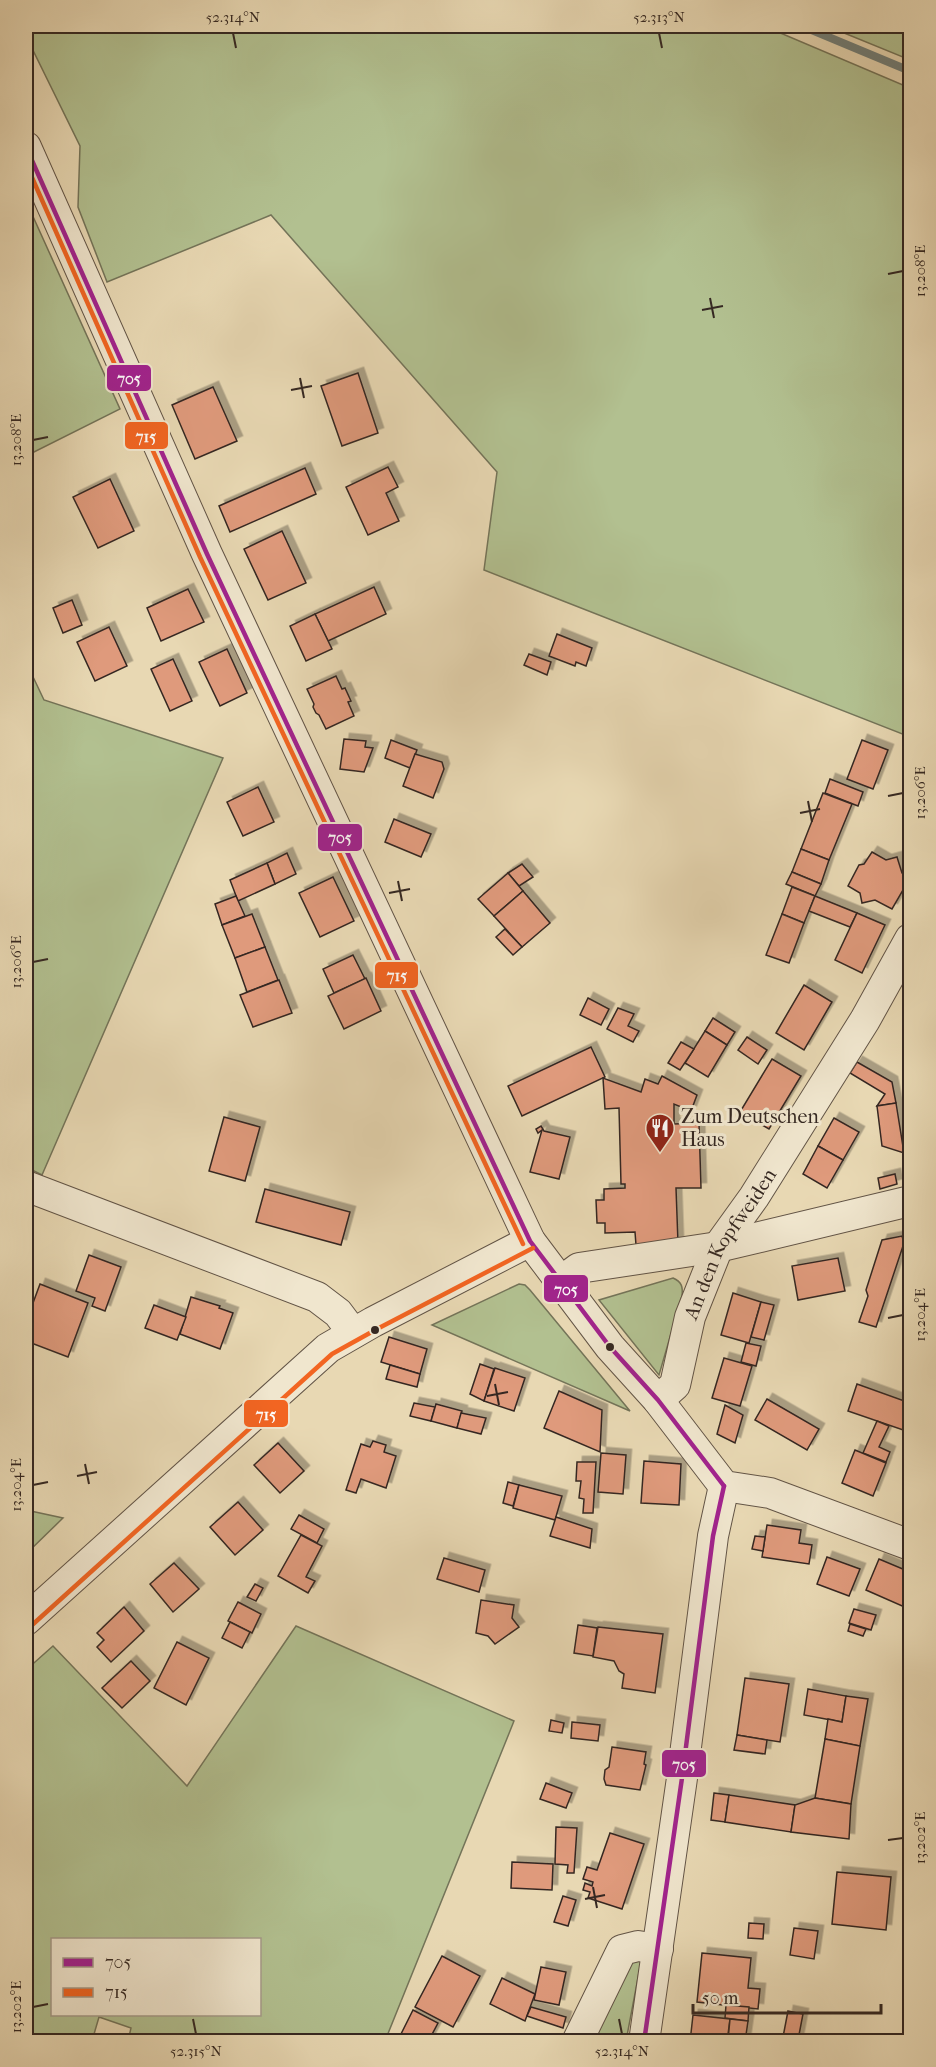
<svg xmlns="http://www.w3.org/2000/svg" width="936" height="2067" viewBox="0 0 936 2067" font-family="'IM FELL French Canon',serif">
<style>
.green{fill:#b2c090;stroke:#747459;stroke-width:1.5;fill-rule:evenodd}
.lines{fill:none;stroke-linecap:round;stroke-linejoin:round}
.stream{stroke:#707f7a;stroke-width:8}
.building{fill:#df9a7c;stroke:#352822;stroke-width:1.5;filter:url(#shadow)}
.street-casing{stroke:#625446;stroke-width:32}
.street{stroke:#f0e6ce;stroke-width:30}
.bus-1-casing{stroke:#f0e6ce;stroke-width:9}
.bus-2-casing{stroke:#f0e6ce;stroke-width:9}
.bus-1{stroke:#a2238e;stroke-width:4.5}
.bus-2{stroke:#f26522;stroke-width:4.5}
.ticks{fill:none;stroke:#352822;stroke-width:2}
.bus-dot{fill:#352822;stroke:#f0e6ce;stroke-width:2}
.labels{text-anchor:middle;stroke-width:6;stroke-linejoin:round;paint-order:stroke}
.poi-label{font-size:20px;fill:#352822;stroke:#f0e6ce;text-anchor:start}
.street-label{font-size:20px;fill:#352822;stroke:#f0e6ce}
.line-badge{stroke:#f0e6ce;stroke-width:2}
.badge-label{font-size:16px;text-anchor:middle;font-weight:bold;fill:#fff}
.neatline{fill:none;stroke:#352822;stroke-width:2}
.ticks-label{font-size:15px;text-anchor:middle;fill:#352822}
</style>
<defs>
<filter id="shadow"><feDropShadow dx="5.5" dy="-5.5" stdDeviation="0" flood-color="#0004"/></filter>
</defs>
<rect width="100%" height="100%" fill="#e8d8b3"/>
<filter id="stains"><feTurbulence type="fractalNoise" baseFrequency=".00333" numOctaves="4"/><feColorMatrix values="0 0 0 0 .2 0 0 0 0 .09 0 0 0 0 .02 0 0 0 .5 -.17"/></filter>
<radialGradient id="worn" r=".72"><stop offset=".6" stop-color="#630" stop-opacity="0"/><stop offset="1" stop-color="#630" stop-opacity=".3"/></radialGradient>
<g class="green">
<polygon points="26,26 764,26 910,88 910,737 484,570 497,472 271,215 107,282 78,207 80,146 26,36"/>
<polygon points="827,26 910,26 910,60"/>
<polygon points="26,201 120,409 26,456"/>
<polygon points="26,662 44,700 223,758 42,1175 26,1167"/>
<path d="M673 1278C682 1282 683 1287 682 1296L659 1375 599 1300Z"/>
<polygon points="519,1284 525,1285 530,1290 630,1411 432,1325"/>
<polygon points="26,1510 63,1518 26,1554"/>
<path d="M296 1626 514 1721 385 2041H128L131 2028 99 2017 92 2041H26V1670L53 1646 187 1786ZM52 1940H260V2014H52Z"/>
<polygon points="626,1957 637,1957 641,1962 626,2041 589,2042"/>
</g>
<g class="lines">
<polyline class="stream" points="802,26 910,71"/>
</g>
<g class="building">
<polygon points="358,373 378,433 342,446 321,386"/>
<polygon points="213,387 237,441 195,459 172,405"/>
<polygon points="388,467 398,487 386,493 399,521 368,535 346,487"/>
<polygon points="305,468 316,494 230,532 219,506"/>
<polygon points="110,479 134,531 98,548 73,497"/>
<polygon points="282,531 306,583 268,600 244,549"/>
<polygon points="374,587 386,614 328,641 315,614"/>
<polygon points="188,589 204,622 161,641 147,608"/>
<polygon points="72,600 82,625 63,633 53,608"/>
<polygon points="315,614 332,649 306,661 290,626"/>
<polygon points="109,627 127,666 95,681 77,642"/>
<polygon points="557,634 592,648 586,666 576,662 575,666 549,656"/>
<polygon points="227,649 247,693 220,706 199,662"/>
<polygon points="529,654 551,662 547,675 524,665"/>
<polygon points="173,659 192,701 170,711 151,669"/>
<polygon points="336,676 342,689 345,688 351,701 348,702 354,716 326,729 319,715 316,713 313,707 314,704 307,689"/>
<polygon points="344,739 366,741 365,747 373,748 364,772 340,769"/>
<polygon points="391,740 417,750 410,768 385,758"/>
<polygon points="862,740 888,750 873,789 847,779"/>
<polygon points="415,754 442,762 444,769 433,798 403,786"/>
<polygon points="830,779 863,792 858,806 825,793"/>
<polygon points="258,787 274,822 243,836 227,802"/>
<polygon points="823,793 852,804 829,860 801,849"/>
<polygon points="394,819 431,834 421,857 385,842"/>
<polygon points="801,849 829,860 821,884 792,872"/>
<polygon points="872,852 886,860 897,857 902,873 910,878 892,909 875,900 862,903 860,893 848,886 859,865 864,864"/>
<polygon points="287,853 296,874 275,884 267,863"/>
<polygon points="267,863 275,884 238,901 230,880"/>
<polygon points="522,864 533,877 519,886 508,873"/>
<polygon points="792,872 821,884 815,896 786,884"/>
<polygon points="508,873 523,891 494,916 478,899"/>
<polygon points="333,877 354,921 320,937 299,893"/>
<polygon points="792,887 815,896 804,923 782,914"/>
<polygon points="523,891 550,923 522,947 494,916"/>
<polygon points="236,896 245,916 222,925 215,904"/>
<polygon points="815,896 857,913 850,927 809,911"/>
<polygon points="857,913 885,925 862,973 835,960"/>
<polygon points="252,914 265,947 235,958 222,925"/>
<polygon points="782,914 804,923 789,963 766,955"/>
<polygon points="505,929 522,947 513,955 496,937"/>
<polygon points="265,947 278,980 247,992 235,958"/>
<polygon points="353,955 365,979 334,993 323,969"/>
<polygon points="366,978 381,1011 344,1029 328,996"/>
<polygon points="279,980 292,1013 253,1027 240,995"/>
<polygon points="804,985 832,1002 804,1050 776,1033"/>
<polygon points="588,998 609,1009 601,1025 580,1015"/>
<polygon points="618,1008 634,1014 628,1026 639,1031 633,1042 607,1029"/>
<polygon points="713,1018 735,1032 727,1045 705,1031"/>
<polygon points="705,1031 727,1045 708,1077 685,1063"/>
<polygon points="747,1037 767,1050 758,1064 738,1050"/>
<polygon points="681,1042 694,1049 680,1070 668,1063"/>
<polygon points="591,1047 605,1077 522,1116 508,1086"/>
<polygon points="772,1059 801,1076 769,1129 740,1112"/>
<polygon points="857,1062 892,1082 896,1103 877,1106 885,1094 850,1073"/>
<polygon points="662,1076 697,1095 691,1111 674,1104 674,1124 699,1123 701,1188 676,1188 678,1243 636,1245 635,1232 605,1233 605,1223 597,1223 596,1200 604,1200 604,1189 625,1188 625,1184 621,1184 619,1108 605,1109 603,1078 641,1092 645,1079 658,1084"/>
<polygon points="896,1103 904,1153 882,1146 877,1106"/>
<polygon points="224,1117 260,1127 245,1181 209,1171"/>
<polygon points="834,1118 859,1132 843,1160 818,1146"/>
<polygon points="541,1126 544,1131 570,1137 559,1179 530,1172 542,1130 538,1133 536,1129"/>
<polygon points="818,1146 843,1160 827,1188 803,1174"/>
<polygon points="895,1174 897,1184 880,1189 878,1178"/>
<polygon points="265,1189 350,1212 341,1245 256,1222"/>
<polygon points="902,1236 904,1243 876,1327 859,1322 868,1296 866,1290 882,1240"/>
<polygon points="89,1255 121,1267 105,1311 92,1306 95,1298 76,1291"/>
<polygon points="838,1258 845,1291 798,1300 792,1266"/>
<polygon points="40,1284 88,1303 68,1357 26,1341 26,1322"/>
<polygon points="733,1293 761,1302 749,1343 721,1335"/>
<polygon points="191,1297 220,1306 219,1308 233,1313 220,1349 180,1334"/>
<polygon points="761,1302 774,1305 764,1340 751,1337"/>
<polygon points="154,1305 186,1317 177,1340 145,1328"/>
<polygon points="389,1337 427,1349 420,1374 381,1362"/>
<polygon points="746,1343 761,1346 756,1366 741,1362"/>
<polygon points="724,1358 752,1366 740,1406 712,1398"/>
<polygon points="480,1364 494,1369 484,1401 470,1394"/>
<polygon points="390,1365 420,1374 417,1387 386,1379"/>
<polygon points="495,1368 525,1378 514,1411 484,1401"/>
<polygon points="857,1384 910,1403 909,1432 848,1411"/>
<polygon points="559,1391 602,1410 600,1452 544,1428"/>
<polygon points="767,1399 819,1429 807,1450 755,1420"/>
<polygon points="414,1403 435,1407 431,1421 410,1416"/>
<polygon points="436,1404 462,1411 457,1428 431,1421"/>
<polygon points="725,1405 743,1415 735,1443 717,1434"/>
<polygon points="461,1413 486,1418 481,1434 457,1428"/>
<polygon points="877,1421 889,1426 879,1447 890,1452 886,1462 863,1453"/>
<polygon points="373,1441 386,1445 384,1452 396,1456 386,1488 361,1479 356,1493 346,1490 361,1444 370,1447"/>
<polygon points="278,1443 304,1471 280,1493 254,1465"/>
<polygon points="855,1450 886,1463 873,1496 842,1483"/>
<polygon points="601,1453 626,1455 623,1494 598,1492"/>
<polygon points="644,1461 681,1464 679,1505 641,1503"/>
<polygon points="577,1462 596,1462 593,1513 583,1513 584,1499 579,1498 581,1481 576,1481"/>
<polygon points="508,1482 519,1485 513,1506 503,1503"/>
<polygon points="519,1485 562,1496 555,1520 513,1508"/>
<polygon points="238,1502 263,1530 235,1555 210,1527"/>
<polygon points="299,1515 324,1529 317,1543 291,1529"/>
<polygon points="556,1517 592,1529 590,1548 550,1536"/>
<polygon points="767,1525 801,1530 799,1543 812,1545 809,1564 762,1557"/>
<polygon points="301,1535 322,1546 306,1577 315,1581 308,1593 278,1576"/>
<polygon points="755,1536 765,1537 763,1551 752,1549"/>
<polygon points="827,1557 860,1569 849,1596 817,1584"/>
<polygon points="444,1558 485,1570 479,1592 437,1579"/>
<polygon points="879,1559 910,1572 910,1605 909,1609 866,1590"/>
<polygon points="174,1563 199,1589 173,1612 150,1584"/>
<polygon points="255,1584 263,1588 256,1601 247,1597"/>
<polygon points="481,1600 514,1605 512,1618 519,1627 495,1644 488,1636 476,1633"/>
<polygon points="238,1602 261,1614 252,1633 228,1621"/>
<polygon points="124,1607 144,1631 111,1662 97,1647 104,1640 97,1633"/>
<polygon points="854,1609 876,1615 871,1630 849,1623"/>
<polygon points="230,1622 250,1632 242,1648 222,1638"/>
<polygon points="850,1624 866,1629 863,1636 848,1631"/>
<polygon points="578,1625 597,1628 593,1656 574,1653"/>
<polygon points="598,1627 663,1634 655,1693 622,1688 624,1674 619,1671 614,1661 593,1657"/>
<polygon points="177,1642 209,1658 186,1705 154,1688"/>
<polygon points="131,1661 150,1681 122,1708 102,1688"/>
<polygon points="745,1678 789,1684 780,1742 737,1735"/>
<polygon points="808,1689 846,1696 842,1722 804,1715"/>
<polygon points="846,1696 868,1699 860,1746 825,1739 828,1719 842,1722"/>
<polygon points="551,1720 564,1723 562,1733 549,1731"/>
<polygon points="572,1722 600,1725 598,1741 571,1738"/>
<polygon points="737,1735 767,1740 765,1754 734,1750"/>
<polygon points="825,1739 860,1746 851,1804 815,1798"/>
<polygon points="612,1747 646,1752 644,1764 646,1765 640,1790 606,1785 604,1779 605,1770 609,1767"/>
<polygon points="546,1783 572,1793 566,1808 540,1799"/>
<polygon points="714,1793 729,1795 725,1822 711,1820"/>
<polygon points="729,1795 795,1805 791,1832 725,1822"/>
<polygon points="815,1798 851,1804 849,1839 791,1832 795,1805"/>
<polygon points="556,1827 577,1828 574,1873 567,1873 568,1865 555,1864"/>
<polygon points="610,1833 644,1844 622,1909 588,1898 590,1892 583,1890 585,1883 592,1886 593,1882 583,1879 587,1867 597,1870"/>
<polygon points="512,1862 553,1864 552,1890 511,1888"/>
<polygon points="837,1872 891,1877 886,1930 832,1924"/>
<polygon points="563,1896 576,1900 568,1926 554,1922"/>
<polygon points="749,1923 764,1924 763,1939 748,1938"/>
<polygon points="794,1928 818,1931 814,1959 790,1955"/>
<polygon points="702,1953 751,1958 748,1988 760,1989 758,2009 697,2002"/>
<polygon points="442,1956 480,1976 453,2027 415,2007"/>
<polygon points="541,1967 566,1972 559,2005 534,2000"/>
<polygon points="502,1978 535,1994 525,2021 490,2004"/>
<polygon points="726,2005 749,2007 748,2021 725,2018"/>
<polygon points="531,2007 566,2017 563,2028 527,2016"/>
<polygon points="413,2010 438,2023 428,2042 397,2042"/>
<polygon points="788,2011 803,2014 798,2040 783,2037"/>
<polygon points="693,2015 730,2019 727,2042 690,2042"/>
<polygon points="730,2019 748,2021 745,2042 728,2040"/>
</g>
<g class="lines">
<g class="street-casing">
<g id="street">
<polyline points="26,147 207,554 530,1241 610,1347 658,1400 724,1486 770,1493 910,1545"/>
<polyline points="26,1186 317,1297 338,1313 353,1333"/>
<polyline points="560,1282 579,1268 718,1247 910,1201"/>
<path id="s1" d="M658 1400 675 1385 690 1317 718 1247 754 1197 865 1020 910 939"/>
<polyline points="26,1620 328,1348 373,1322 530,1241"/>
<polyline points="577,2042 622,1950 638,1946 658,1949"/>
<polyline points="644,2042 682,1778 713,1536 724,1486"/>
</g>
</g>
<use href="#street" class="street"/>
<g class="bus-1-casing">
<g id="bus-1">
<polyline points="26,147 207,554 530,1241 610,1347 658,1400 724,1486"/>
<polyline points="644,2042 682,1778 713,1536 724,1486"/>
</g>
</g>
<g class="bus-2-casing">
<g id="bus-2">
<polyline points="26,164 200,557 523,1244"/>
<polyline points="31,1626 332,1354 377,1329 533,1248"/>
</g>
</g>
<use href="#bus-1" class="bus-1"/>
<use href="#bus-2" class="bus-2"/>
</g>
<path class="ticks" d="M233 33 236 48M659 33 662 48M888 274 903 271M710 298 714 318M702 310 723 306M300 378 304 398M291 390 312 386M33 440 48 437M888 796 903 793M808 801 812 822M800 813 820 809M398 881 402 901M389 893 410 889M33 962 48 959M888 1318 903 1315M495 1384 499 1405M487 1396 508 1392M85 1464 89 1484M77 1476 97 1472M33 1485 48 1482M888 1840 903 1838M593 1887 597 1908M585 1899 605 1895M33 2007 48 2004M193 2019 196 2034M619 2019 622 2034"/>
<defs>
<g id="restaurant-pin" transform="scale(1.5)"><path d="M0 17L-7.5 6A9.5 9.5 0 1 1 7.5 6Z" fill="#8f2418" stroke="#f0e6ce"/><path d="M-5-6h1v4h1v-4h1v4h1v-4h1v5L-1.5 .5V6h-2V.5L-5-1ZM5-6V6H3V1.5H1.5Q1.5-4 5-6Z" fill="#fff"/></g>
</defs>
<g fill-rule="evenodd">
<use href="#restaurant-pin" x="660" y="1128"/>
</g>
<g class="bus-dot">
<circle cx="375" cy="1330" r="5"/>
<circle cx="610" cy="1347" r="5"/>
</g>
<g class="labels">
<g class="poi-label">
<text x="681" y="1123">Zum Deutschen<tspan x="681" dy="23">Haus</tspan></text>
</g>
<g class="street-label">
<text dy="7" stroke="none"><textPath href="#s1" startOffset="176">An den Kopfweiden</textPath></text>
</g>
</g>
<g class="line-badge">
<rect x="106" y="364" width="46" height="28" rx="6" fill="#a2238e"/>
<rect x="124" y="421" width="45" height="29" rx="6" fill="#f26522"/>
<rect x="317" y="823" width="46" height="29" rx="6" fill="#a2238e"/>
<rect x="374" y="961" width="45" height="28" rx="6" fill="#f26522"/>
<rect x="543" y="1274" width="46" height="29" rx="6" fill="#a2238e"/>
<rect x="243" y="1399" width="46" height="29" rx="6" fill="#f26522"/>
<rect x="661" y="1749" width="46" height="29" rx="6" fill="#a2238e"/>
</g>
<g class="badge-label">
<text x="129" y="384">705</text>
<text x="146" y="442">715</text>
<text x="340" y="843">705</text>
<text x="397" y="981">715</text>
<text x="566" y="1295">705</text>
<text x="266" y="1420">715</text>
<text x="684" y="1770">705</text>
</g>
<rect width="936" height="2067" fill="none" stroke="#e8d8b3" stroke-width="66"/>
<rect x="51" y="1938" width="210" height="78" fill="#f0e6ce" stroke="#a59a89" stroke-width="1.5"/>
<rect x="63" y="1958" width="30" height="9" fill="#a2238e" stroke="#a59a89" stroke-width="1.5"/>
<text x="105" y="1968" font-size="18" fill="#352822">705</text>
<rect x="63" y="1988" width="30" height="9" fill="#f26522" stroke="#a59a89" stroke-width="1.5"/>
<text x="105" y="1998" font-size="18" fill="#352822">715</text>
<path d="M693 2004v9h188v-9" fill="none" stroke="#352822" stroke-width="3"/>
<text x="702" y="2004" font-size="18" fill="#352822" stroke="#f0e6ce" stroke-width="4.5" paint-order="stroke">50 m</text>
<rect x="33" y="33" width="870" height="2001" class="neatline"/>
<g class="ticks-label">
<text x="233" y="22">52.314°N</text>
<text x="659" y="22">52.313°N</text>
<text transform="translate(920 271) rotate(-90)" y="5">13.208°E</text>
<text transform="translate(16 440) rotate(-90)" y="5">13.208°E</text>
<text transform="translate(920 793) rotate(-90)" y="5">13.206°E</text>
<text transform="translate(16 962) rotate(-90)" y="5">13.206°E</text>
<text transform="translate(920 1315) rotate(-90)" y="5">13.204°E</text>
<text transform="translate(16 1485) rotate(-90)" y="5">13.204°E</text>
<text transform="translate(920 1838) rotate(-90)" y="5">13.202°E</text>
<text transform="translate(16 2007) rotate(-90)" y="5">13.202°E</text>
<text x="196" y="2056">52.315°N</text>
<text x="622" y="2056">52.314°N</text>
</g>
<rect width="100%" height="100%" filter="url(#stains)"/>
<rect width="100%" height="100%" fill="url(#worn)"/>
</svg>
